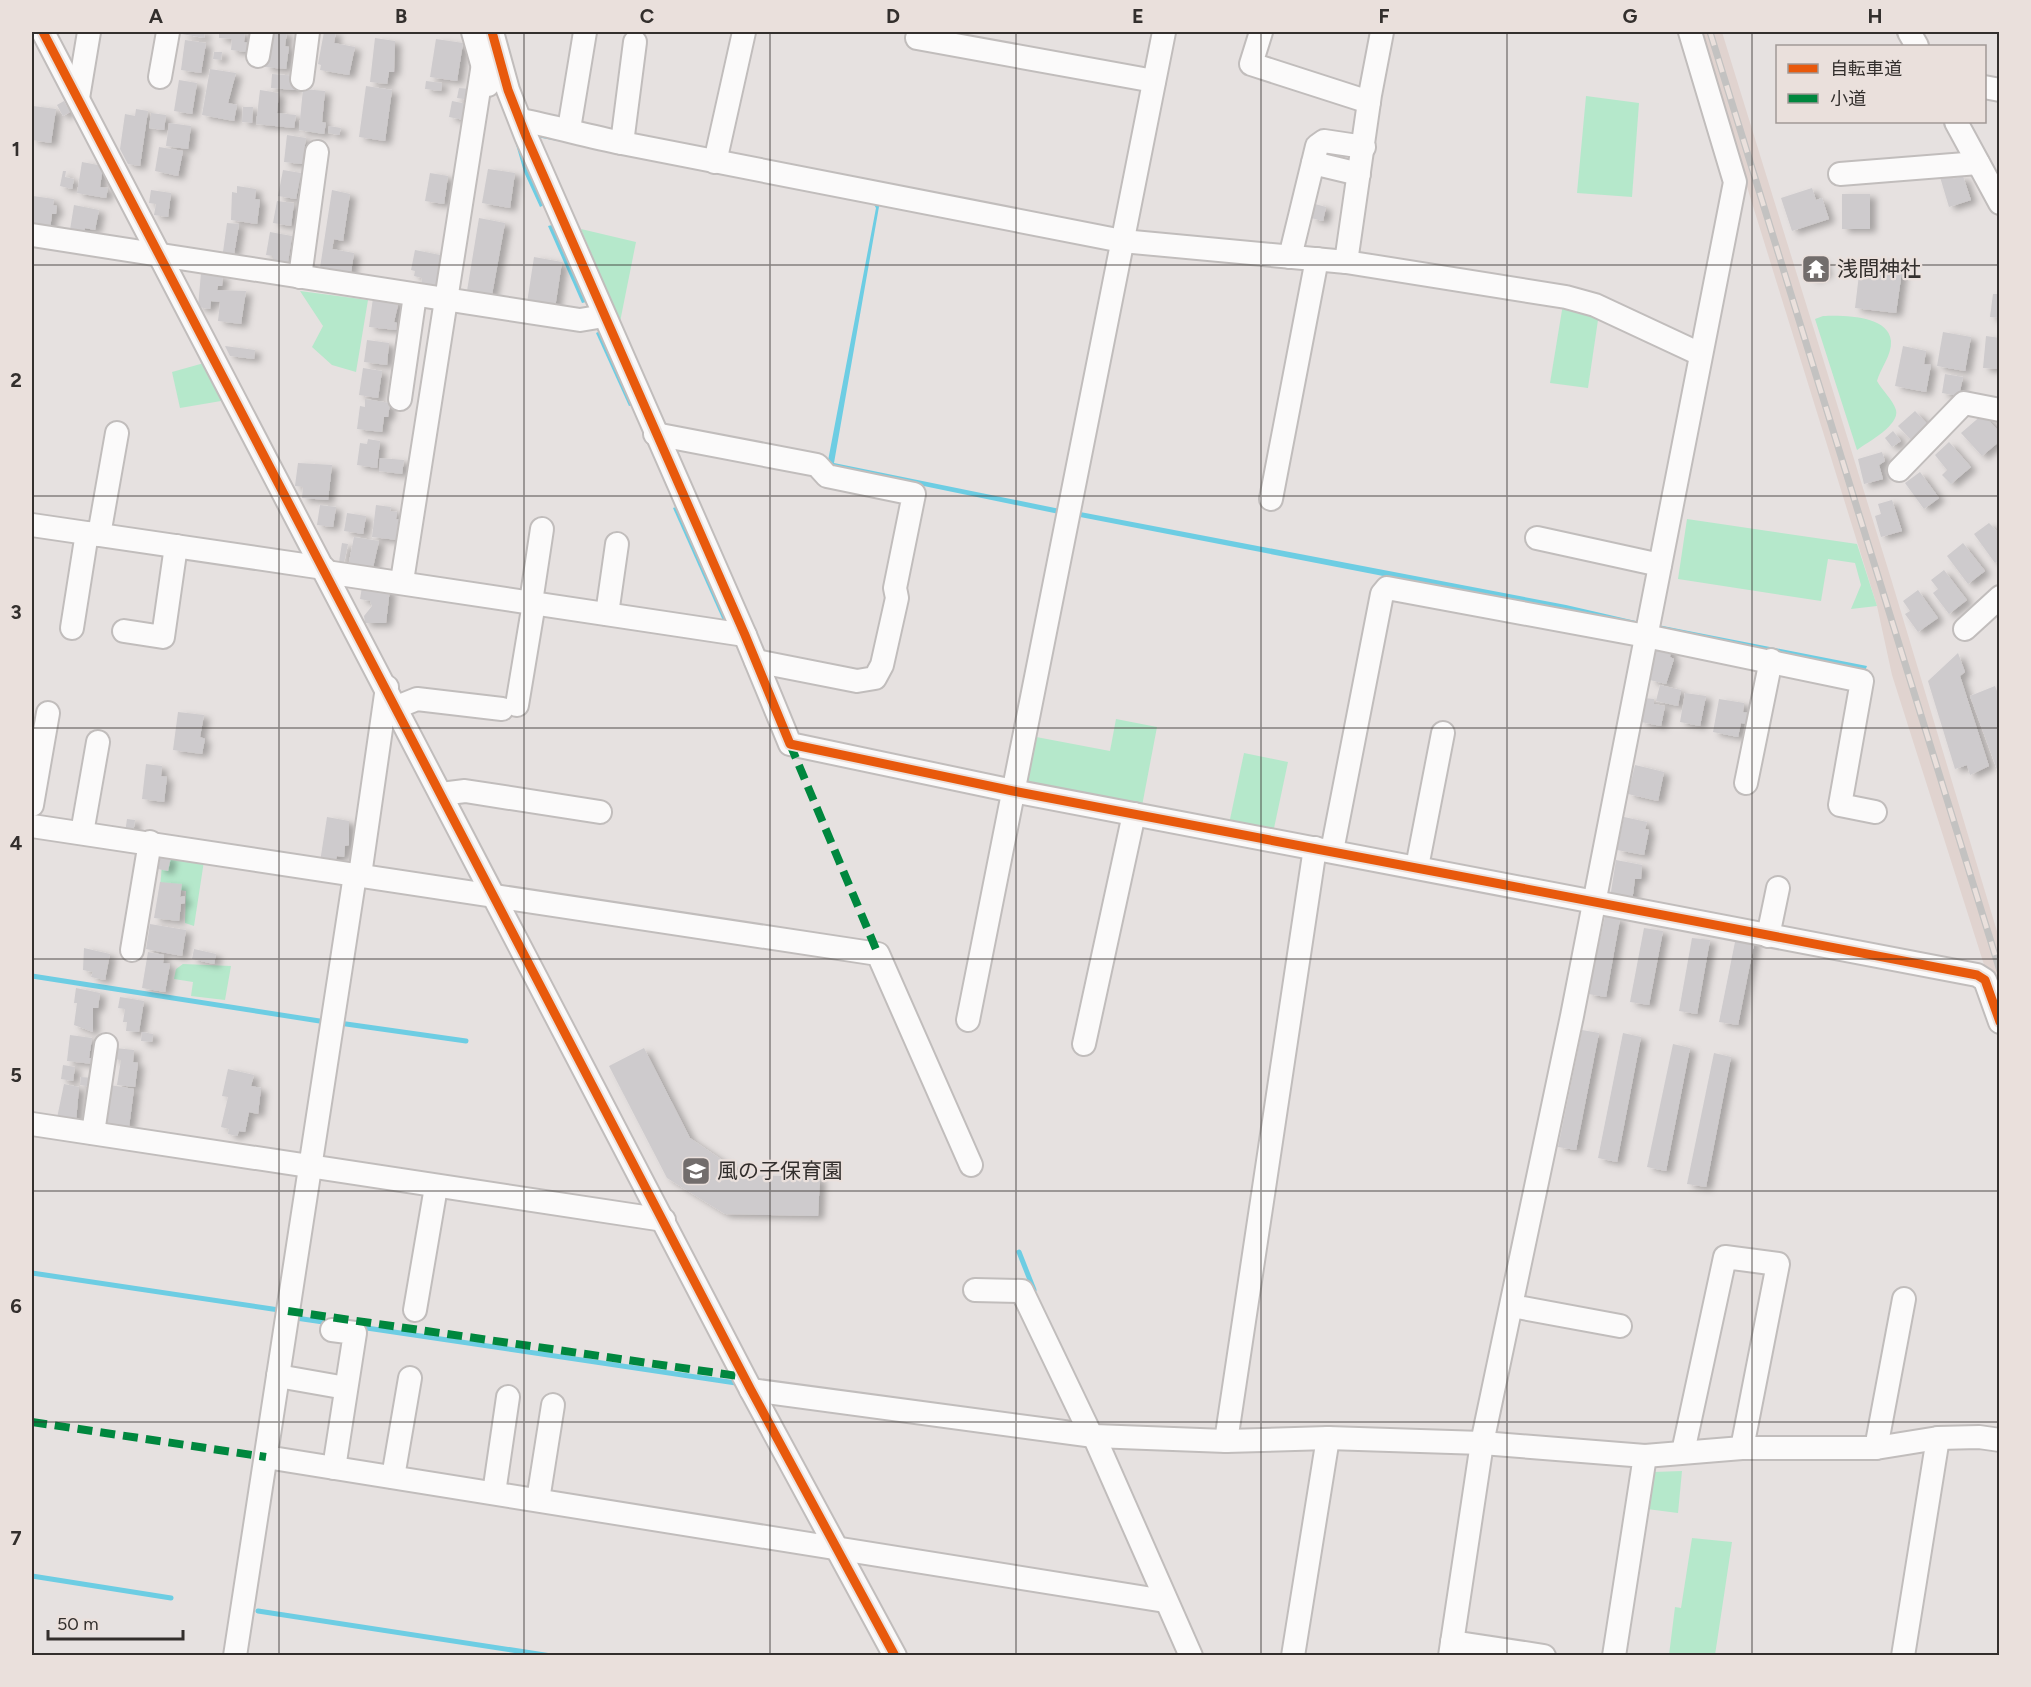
<svg xmlns="http://www.w3.org/2000/svg" width="2031" height="1687" viewBox="0 0 2031 1687" font-family="Figtree,'Noto Sans JP',sans-serif">
<style>
.built{fill:#e0d3cf}
.green{fill:#b5e8cb}
.water{fill:#6dcde3}
.lines{fill:none;stroke-linecap:round;stroke-linejoin:round}
.stream{stroke:#6dcde3;stroke-width:5}
.building{fill:#cecbcd;filter:url(#shadow)}
.minor-casing{stroke:#c1bdbc;stroke-width:26}
.minor{stroke:#fbfafa;stroke-width:22}
.rail-casing{stroke:#c3c2c1;stroke-width:7}
.rail{stroke:#eae0dc;stroke-width:4.5;stroke-dasharray:14;stroke-linecap:butt}
.quiet{stroke:#00873e;stroke-width:8;stroke-dasharray:15 8;stroke-linecap:butt}
.cycleway-casing{stroke:#eae0dc;stroke-width:13}
.cycleway{stroke:#e8590c;stroke-width:9}
.grid{fill:none;stroke:#332f2d;stroke-width:1.5;stroke-opacity:0.55}
.labels{text-anchor:middle;stroke-width:4.5;stroke-linejoin:round;paint-order:stroke}
.poi-label{font-size:21px;fill:#332f2d;stroke:#eae0dc;text-anchor:start}
.neatline{fill:none;stroke:#332f2d;stroke-width:2}
.grid-label{font-size:20px;text-anchor:middle;font-weight:bold;fill:#332f2d}
</style>
<defs>
<filter id="shadow"><feDropShadow dx="6" dy="3.5" stdDeviation="3" flood-color="#0004"/></filter>
</defs>
<rect width="100%" height="100%" fill="#e6e1e0"/>
<polygon class="built" points="1699,32 1722,32 1892,582 1999,938 1999,1012 1892,675 1877,606"/>
<g class="green">
<polygon points="1586,96 1639,103 1632,197 1577,193"/>
<polygon points="581,229 636,242 620,322"/>
<polygon points="300,291 368,300 356,372 332,365 312,347 323,326"/>
<polygon points="1563,304 1598,320 1588,388 1550,383"/>
<path d="M1823 316C1842 315 1889 315 1891 341 1892 355 1880 369 1877 381 1882 390 1893 400 1896 410 1900 425 1868 442 1857 450L1815 319Z"/>
<polygon points="204,363 221,401 180,408 172,372"/>
<polygon points="1687,519 1857,544 1877,606 1851,609 1861,585 1855,563 1828,559 1821,601 1678,579"/>
<polygon points="1116,719 1157,727 1142,806 1022,782 1031,736 1110,751"/>
<polygon points="1244,753 1288,762 1273,833 1229,824"/>
<polygon points="163,854 204,861 194,926 185,923 186,891 160,887"/>
<polygon points="183,964 231,966 225,1000 191,996 193,982 174,979 176,969"/>
<polygon points="1682,1471 1678,1513 1647,1509 1653,1472"/>
<polygon points="1692,1538 1732,1542 1715,1655 1669,1655 1675,1607 1681,1608"/>
</g>
<g class="water">
<polygon points="516,126 527,167 544,205 540,207 524,172 511,127"/>
<polygon points="538,132 880,201 834,463 1060,509 1059,514 827,466 876,208 872,201 537,137"/>
<polygon points="552,225 586,302 582,303 548,226"/>
<polygon points="600,331 633,405 629,406 596,333"/>
<polygon points="676,507 729,623 725,625 673,508"/>
<polygon points="1075,511 1566,605 1640,622 1640,626 1075,516"/>
<polygon points="1658,625 1867,666 1865,671 1658,630"/>
</g>
<g class="lines">
<g class="stream">
<polyline points="32,976 326,1022"/>
<polyline points="339,1023 466,1041"/>
<polyline points="1019,1252 1034,1290"/>
<polyline points="32,1273 279,1310"/>
<polyline points="296,1318 330,1323"/>
<polyline points="360,1327 736,1383"/>
<polyline points="32,1576 171,1598"/>
<polyline points="258,1611 551,1656"/>
</g>
</g>
<g class="building">
<polygon points="182,32 205,32 204,38 182,34"/>
<polygon points="219,32 245,32 244,42 248,43 247,52 231,50 232,39 219,38"/>
<polygon points="269,32 287,32 285,46 289,47 286,69 265,67"/>
<polygon points="324,32 336,32 334,43 355,47 349,75 320,70 321,65 318,64"/>
<polygon points="375,38 395,41 394,72 389,72 387,84 370,82"/>
<polygon points="436,39 463,43 457,81 430,77"/>
<polygon points="185,40 206,43 201,73 181,70"/>
<polygon points="214,52 222,52 221,60 213,59"/>
<polygon points="210,69 236,73 228,103 237,105 234,121 202,115"/>
<polygon points="272,74 297,76 295,90 271,88"/>
<polygon points="179,80 197,83 192,114 174,111"/>
<polygon points="426,81 442,83 441,91 425,89"/>
<polygon points="366,86 392,90 385,141 359,137"/>
<polygon points="459,88 471,89 470,100 457,98"/>
<polygon points="303,89 325,91 322,122 326,123 324,134 299,130"/>
<polygon points="260,90 279,93 277,113 296,115 294,128 256,124"/>
<polygon points="64,101 70,112 63,116 57,105"/>
<polygon points="452,101 467,104 464,120 449,117"/>
<polygon points="33,106 56,109 51,143 32,140"/>
<polygon points="243,107 253,107 252,123 242,122"/>
<polygon points="136,109 148,111 140,166 128,164 120,149 125,114 135,116"/>
<polygon points="151,113 166,115 164,130 149,128"/>
<polygon points="169,123 191,126 188,149 166,146"/>
<polygon points="329,126 341,128 339,135 328,133"/>
<polygon points="287,135 306,138 302,164 284,162"/>
<polygon points="159,147 183,151 178,176 155,171"/>
<polygon points="82,162 103,166 100,187 108,188 106,198 77,193"/>
<polygon points="488,169 515,173 510,208 482,203"/>
<polygon points="283,170 301,173 296,199 278,196"/>
<polygon points="63,171 66,171 65,177 74,179 72,189 60,186"/>
<polygon points="430,173 448,176 444,204 425,201"/>
<polygon points="1951,173 1953,179 1963,176 1971,200 1949,207 1940,177"/>
<polygon points="237,186 256,189 255,199 260,200 257,224 231,220 232,192 237,193"/>
<polygon points="1812,188 1816,200 1822,198 1829,219 1792,231 1781,198"/>
<polygon points="151,190 171,193 168,217 154,215 156,204 149,203"/>
<polygon points="332,190 350,194 343,241 334,239 332,249 354,253 351,273 320,268"/>
<rect x="1842" y="194" width="28" height="35"/>
<polygon points="33,196 54,199 53,205 57,206 56,214 52,214 50,229 32,227"/>
<polygon points="277,201 294,203 291,226 273,223"/>
<polygon points="1315,204 1326,207 1323,221 1311,218"/>
<polygon points="74,205 99,210 95,230 85,228 84,233 70,230"/>
<polygon points="479,218 505,223 492,295 467,291"/>
<polygon points="227,223 239,224 234,254 223,252"/>
<polygon points="270,232 292,236 288,263 273,261 273,256 266,255"/>
<polygon points="415,250 440,255 436,290 421,287 422,278 414,276 415,271 411,270"/>
<polygon points="534,257 562,262 555,308 527,303"/>
<polygon points="1861,258 1903,264 1896,313 1855,308"/>
<polygon points="1822,259 1827,273 1811,279 1806,264"/>
<polygon points="201,273 223,276 222,286 218,286 217,290 246,291 241,324 218,321 220,302 211,301 210,309 198,307"/>
<polygon points="1993,294 2000,294 2000,318 1990,317"/>
<polygon points="373,298 399,301 394,322 397,323 396,330 369,327"/>
<polygon points="1943,332 1971,337 1965,371 1937,366"/>
<polygon points="1986,336 2000,338 2000,369 1983,368"/>
<polygon points="367,340 389,343 387,365 364,362"/>
<polygon points="225,346 255,350 254,359 230,356"/>
<polygon points="1903,346 1926,351 1924,364 1931,365 1926,392 1895,386"/>
<polygon points="363,368 382,371 378,398 359,395"/>
<polygon points="1945,374 1963,377 1959,396 1942,393"/>
<polygon points="365,399 390,403 388,417 384,417 382,432 357,429 360,406 365,407"/>
<polygon points="1915,411 1929,426 1912,441 1898,426"/>
<polygon points="1983,414 2000,433 2000,441 1982,456 1961,433"/>
<polygon points="1893,431 1901,441 1892,447 1885,438"/>
<polygon points="368,439 380,441 377,468 357,465 360,443 367,444"/>
<polygon points="1949,442 1971,467 1951,484 1942,475 1947,470 1935,455"/>
<polygon points="1882,452 1885,461 1879,465 1883,479 1864,484 1858,459"/>
<polygon points="380,458 404,460 402,474 379,471"/>
<polygon points="298,463 332,465 328,500 302,498 303,487 295,486"/>
<polygon points="1920,472 1939,498 1924,509 1905,483"/>
<polygon points="1892,500 1902,531 1881,537 1875,516 1881,514 1878,504"/>
<polygon points="320,505 336,507 333,527 317,525"/>
<polygon points="376,505 391,507 390,511 397,512 396,519 401,520 398,540 372,537"/>
<polygon points="347,513 366,516 363,534 344,531"/>
<polygon points="1989,523 2000,534 2000,559 1995,563 1974,534"/>
<polygon points="354,537 379,541 372,572 348,567"/>
<polygon points="342,543 348,544 344,563 339,562"/>
<polygon points="1963,543 1985,571 1968,584 1947,556"/>
<polygon points="1944,570 1967,600 1949,614 1933,593 1938,589 1931,580"/>
<polygon points="362,587 390,589 386,623 365,623 364,616 372,606 370,601 360,599"/>
<polygon points="1918,590 1938,618 1918,632 1905,614 1910,611 1903,601"/>
<polygon points="1655,644 1671,648 1670,657 1674,659 1666,684 1650,680 1652,673 1649,673"/>
<polygon points="1958,653 1965,672 1960,676 1989,766 1970,775 1967,765 1955,769 1928,681"/>
<polygon points="1660,685 1681,690 1678,706 1656,701"/>
<polygon points="1995,686 2000,699 1999,775 1970,696"/>
<polygon points="1685,693 1706,696 1700,726 1680,722"/>
<polygon points="1644,698 1654,699 1654,704 1665,706 1661,726 1641,722"/>
<polygon points="1719,699 1744,703 1743,712 1748,713 1746,724 1741,723 1738,737 1713,732"/>
<polygon points="178,712 204,715 200,737 205,739 202,754 173,750"/>
<polygon points="146,764 162,766 161,776 167,777 164,802 142,799"/>
<polygon points="1635,765 1664,772 1658,801 1628,794"/>
<polygon points="327,817 349,821 349,845 345,846 344,857 337,856 335,862 320,862"/>
<polygon points="1624,817 1647,822 1645,829 1649,830 1644,855 1617,850"/>
<polygon points="127,819 135,820 133,834 125,833"/>
<polygon points="161,855 171,857 168,871 158,869"/>
<polygon points="1616,860 1642,865 1641,879 1635,879 1632,902 1610,898"/>
<polygon points="160,882 182,884 180,897 185,896 185,903 181,904 179,921 154,918"/>
<polygon points="1605,916 1620,919 1606,997 1588,994"/>
<polygon points="150,924 186,930 182,956 146,949"/>
<polygon points="1644,928 1663,931 1649,1005 1630,1002"/>
<polygon points="1736,937 1755,939 1738,1025 1719,1022"/>
<polygon points="1692,938 1710,940 1697,1014 1679,1011"/>
<polygon points="84,948 110,954 105,980 91,977 93,972 83,970"/>
<polygon points="194,949 216,954 214,964 192,959"/>
<polygon points="148,952 164,955 163,963 170,964 165,992 142,988"/>
<polygon points="76,988 100,993 98,1008 93,1008 93,1032 74,1025 77,1003 74,1003"/>
<polygon points="120,997 144,1001 139,1032 126,1031 127,1022 123,1022 125,1009 118,1008"/>
<polygon points="1582,1030 1599,1033 1576,1150 1558,1147"/>
<polygon points="142,1032 153,1034 152,1042 141,1041"/>
<polygon points="1623,1033 1641,1037 1617,1162 1598,1158"/>
<polygon points="70,1035 92,1038 89,1058 93,1058 93,1064 67,1061"/>
<polygon points="1673,1044 1690,1048 1666,1171 1647,1167"/>
<polygon points="115,1048 134,1050 133,1062 138,1063 135,1087 117,1085 121,1060 114,1059"/>
<polygon points="644,1048 690,1138 744,1175 820,1177 818,1216 725,1214 667,1178 609,1066"/>
<polygon points="1714,1053 1731,1057 1706,1187 1687,1184"/>
<polygon points="63,1065 75,1067 73,1081 61,1079"/>
<polygon points="228,1069 254,1075 251,1086 261,1088 258,1114 249,1112 245,1132 239,1131 237,1136 228,1134 229,1129 221,1127 228,1097 222,1096"/>
<polygon points="81,1077 93,1078 92,1087 80,1085"/>
<polygon points="64,1084 79,1087 76,1122 57,1118"/>
<polygon points="110,1085 134,1089 129,1127 104,1123"/>
</g>
<g class="lines">
<g class="minor-casing">
<g id="minor">
<polyline points="43,32 751,1390 895,1656"/>
<polyline points="473,32 488,85"/>
<polyline points="492,32 508,90 526,136 745,635 790,744 1013,791 1977,975 1985,980 2000,1022"/>
<polyline points="1261,32 1251,64 1369,102"/>
<polyline points="1909,32 1917,46"/>
<polyline points="917,38 1154,81"/>
<polyline points="258,56 262,32"/>
<polyline points="160,77 168,32"/>
<polyline points="302,79 308,32"/>
<polyline points="1984,87 2000,90"/>
<polyline points="78,98 89,32"/>
<path d="M521 120C556 127 587 136 622 143L1122 241 1346 262 1566 297 1595 305 1700 354"/>
<polyline points="1956,122 2000,203"/>
<polyline points="569,129 585,32"/>
<polyline points="622,143 635,42"/>
<polyline points="715,162 744,32"/>
<polyline points="1313,163 1359,174"/>
<polyline points="1840,174 1978,163"/>
<polyline points="32,235 580,320 604,316"/>
<polyline points="1290,257 1317,146 1324,141 1364,147"/>
<polyline points="1346,262 1370,95 1382,32"/>
<polyline points="300,277 317,152"/>
<polyline points="400,399 415,295"/>
<polyline points="655,434 817,465 827,476 914,494 895,588 897,598 882,665 875,678 857,681 756,661"/>
<polyline points="1899,470 1964,403 2000,410"/>
<polyline points="1271,499 1317,259"/>
<polyline points="32,525 324,568"/>
<polyline points="99,535 117,433"/>
<polyline points="1537,538 1660,565"/>
<polyline points="326,572 745,635"/>
<polyline points="402,581 482,70"/>
<polyline points="531,602 542,529"/>
<polyline points="607,614 617,544"/>
<polyline points="72,628 87,533"/>
<polyline points="1965,629 2000,597"/>
<polyline points="124,631 163,637 176,546"/>
<polyline points="517,705 534,603"/>
<polyline points="397,707 417,699 502,709"/>
<polyline points="1746,783 1771,660"/>
<polyline points="441,794 465,791 600,812"/>
<polyline points="32,805 48,713"/>
<polyline points="32,826 878,954 971,1165"/>
<polyline points="82,833 98,742"/>
<polyline points="1332,851 1382,594 1387,588 1646,636 1862,681 1840,805 1875,812"/>
<polyline points="1417,867 1443,733"/>
<polyline points="360,875 387,687"/>
<polyline points="1768,936 1778,888"/>
<polyline points="132,950 150,842"/>
<polyline points="968,1020 1164,32"/>
<polyline points="1084,1044 1134,814"/>
<polyline points="32,1124 664,1220"/>
<polyline points="93,1133 106,1045"/>
<polyline points="975,1290 1022,1291 1091,1435"/>
<polyline points="1512,1306 1620,1326"/>
<polyline points="415,1310 436,1187"/>
<polyline points="332,1330 355,1333 334,1468"/>
<polyline points="278,1376 346,1388"/>
<polyline points="751,1390 1094,1436 1226,1441 1328,1438 1482,1443 1645,1456 1742,1448 1876,1448 1938,1438 1979,1437 2000,1440"/>
<polyline points="1094,1436 1191,1656"/>
<polyline points="1226,1441 1315,848"/>
<polyline points="1876,1448 1904,1299"/>
<polyline points="1683,1452 1725,1257 1778,1264 1742,1448"/>
<polyline points="266,1457 1165,1601"/>
<polyline points="393,1477 410,1378"/>
<polyline points="494,1493 508,1397"/>
<polyline points="538,1500 553,1405"/>
<polyline points="1452,1642 1544,1656"/>
<polyline points="235,1656 355,875"/>
<polyline points="1293,1656 1328,1438"/>
<polyline points="1450,1656 1482,1443 1572,1016 1735,182 1690,32"/>
<polyline points="1614,1656 1645,1456"/>
<polyline points="1903,1656 1938,1438"/>
</g>
</g>
<use href="#minor" class="minor"/>
<g class="rail-casing">
<polyline id="rail" points="1710,32 2000,971"/>
</g>
<use href="#rail" class="rail"/>
<g class="quiet">
<polyline points="790,744 878,954"/>
<polyline points="288,1311 745,1377"/>
<polyline points="32,1422 266,1457"/>
</g>
<g class="cycleway-casing">
<g id="cycleway">
<polyline points="43,32 751,1390 895,1656"/>
<polyline points="492,32 508,90 526,136 745,635 790,744 1013,791 1977,975 1985,980 2000,1022"/>
</g>
</g>
<use href="#cycleway" class="cycleway"/>
</g>
<path class="grid" d="M279 32V1656M524 32V1656M770 32V1656M1016 32V1656M1261 32V1656M1507 32V1656M1752 32V1656M32 265H2000M32 496H2000M32 728H2000M32 959H2000M32 1191H2000M32 1422H2000"/>
<defs>
<g id="temple-square" transform="scale(1.5)"><rect x="-9" y="-9" width="18" height="18" rx="4" fill="#726d6c" stroke="#eae0dc"/><path d="M0-6L5-2H3V0L6.5 2.5H4V6H1.5V3h-3V6H-4V2.5H-6.5L-3 0V-2H-5Z" fill="#fff"/></g>
<g id="school-square" transform="scale(1.5)"><rect x="-9" y="-9" width="18" height="18" rx="4" fill="#726d6c" stroke="#eae0dc"/><path d="M0-5L7-2L0 1L-7-2ZM-4 1L0 2.5L4 1V4Q0 6-4 4Z" fill="#fff"/></g>
</defs>
<g fill-rule="evenodd">
<use href="#temple-square" x="1816" y="269"/>
<use href="#school-square" x="696" y="1171"/>
</g>
<g class="labels">
<g class="poi-label">
<text x="1837" y="276">浅間神社</text>
<text x="717" y="1178">風の子保育園</text>
</g>
</g>
<rect width="2031" height="1687" fill="none" stroke="#eae0dc" stroke-width="66"/>
<rect x="1776" y="45" width="210" height="78" fill="#eae0dc" stroke="#a19996" stroke-width="1.5"/>
<rect x="1788" y="64" width="30" height="9" fill="#e8590c" stroke="#a19996" stroke-width="1.5"/>
<text x="1830" y="75" font-size="18" fill="#332f2d">自転車道</text>
<rect x="1788" y="94" width="30" height="9" fill="#00873e" stroke="#a19996" stroke-width="1.5"/>
<text x="1830" y="105" font-size="18" fill="#332f2d">小道</text>
<path d="M48 1630v9h135v-9" fill="none" stroke="#332f2d" stroke-width="3"/>
<text x="57" y="1630" font-size="18" fill="#332f2d" stroke="#eae0dc" stroke-width="4.5" paint-order="stroke">50 m</text>
<rect x="33" y="33" width="1965" height="1621" class="neatline"/>
<g class="grid-label">
<text x="156" y="23">A</text>
<text x="401" y="23">B</text>
<text x="647" y="23">C</text>
<text x="893" y="23">D</text>
<text x="1138" y="23">E</text>
<text x="1384" y="23">F</text>
<text x="1630" y="23">G</text>
<text x="1875" y="23">H</text>
<text x="16" y="156">1</text>
<text x="16" y="387">2</text>
<text x="16" y="619">3</text>
<text x="16" y="850">4</text>
<text x="16" y="1082">5</text>
<text x="16" y="1313">6</text>
<text x="16" y="1545">7</text>
</g>
</svg>
